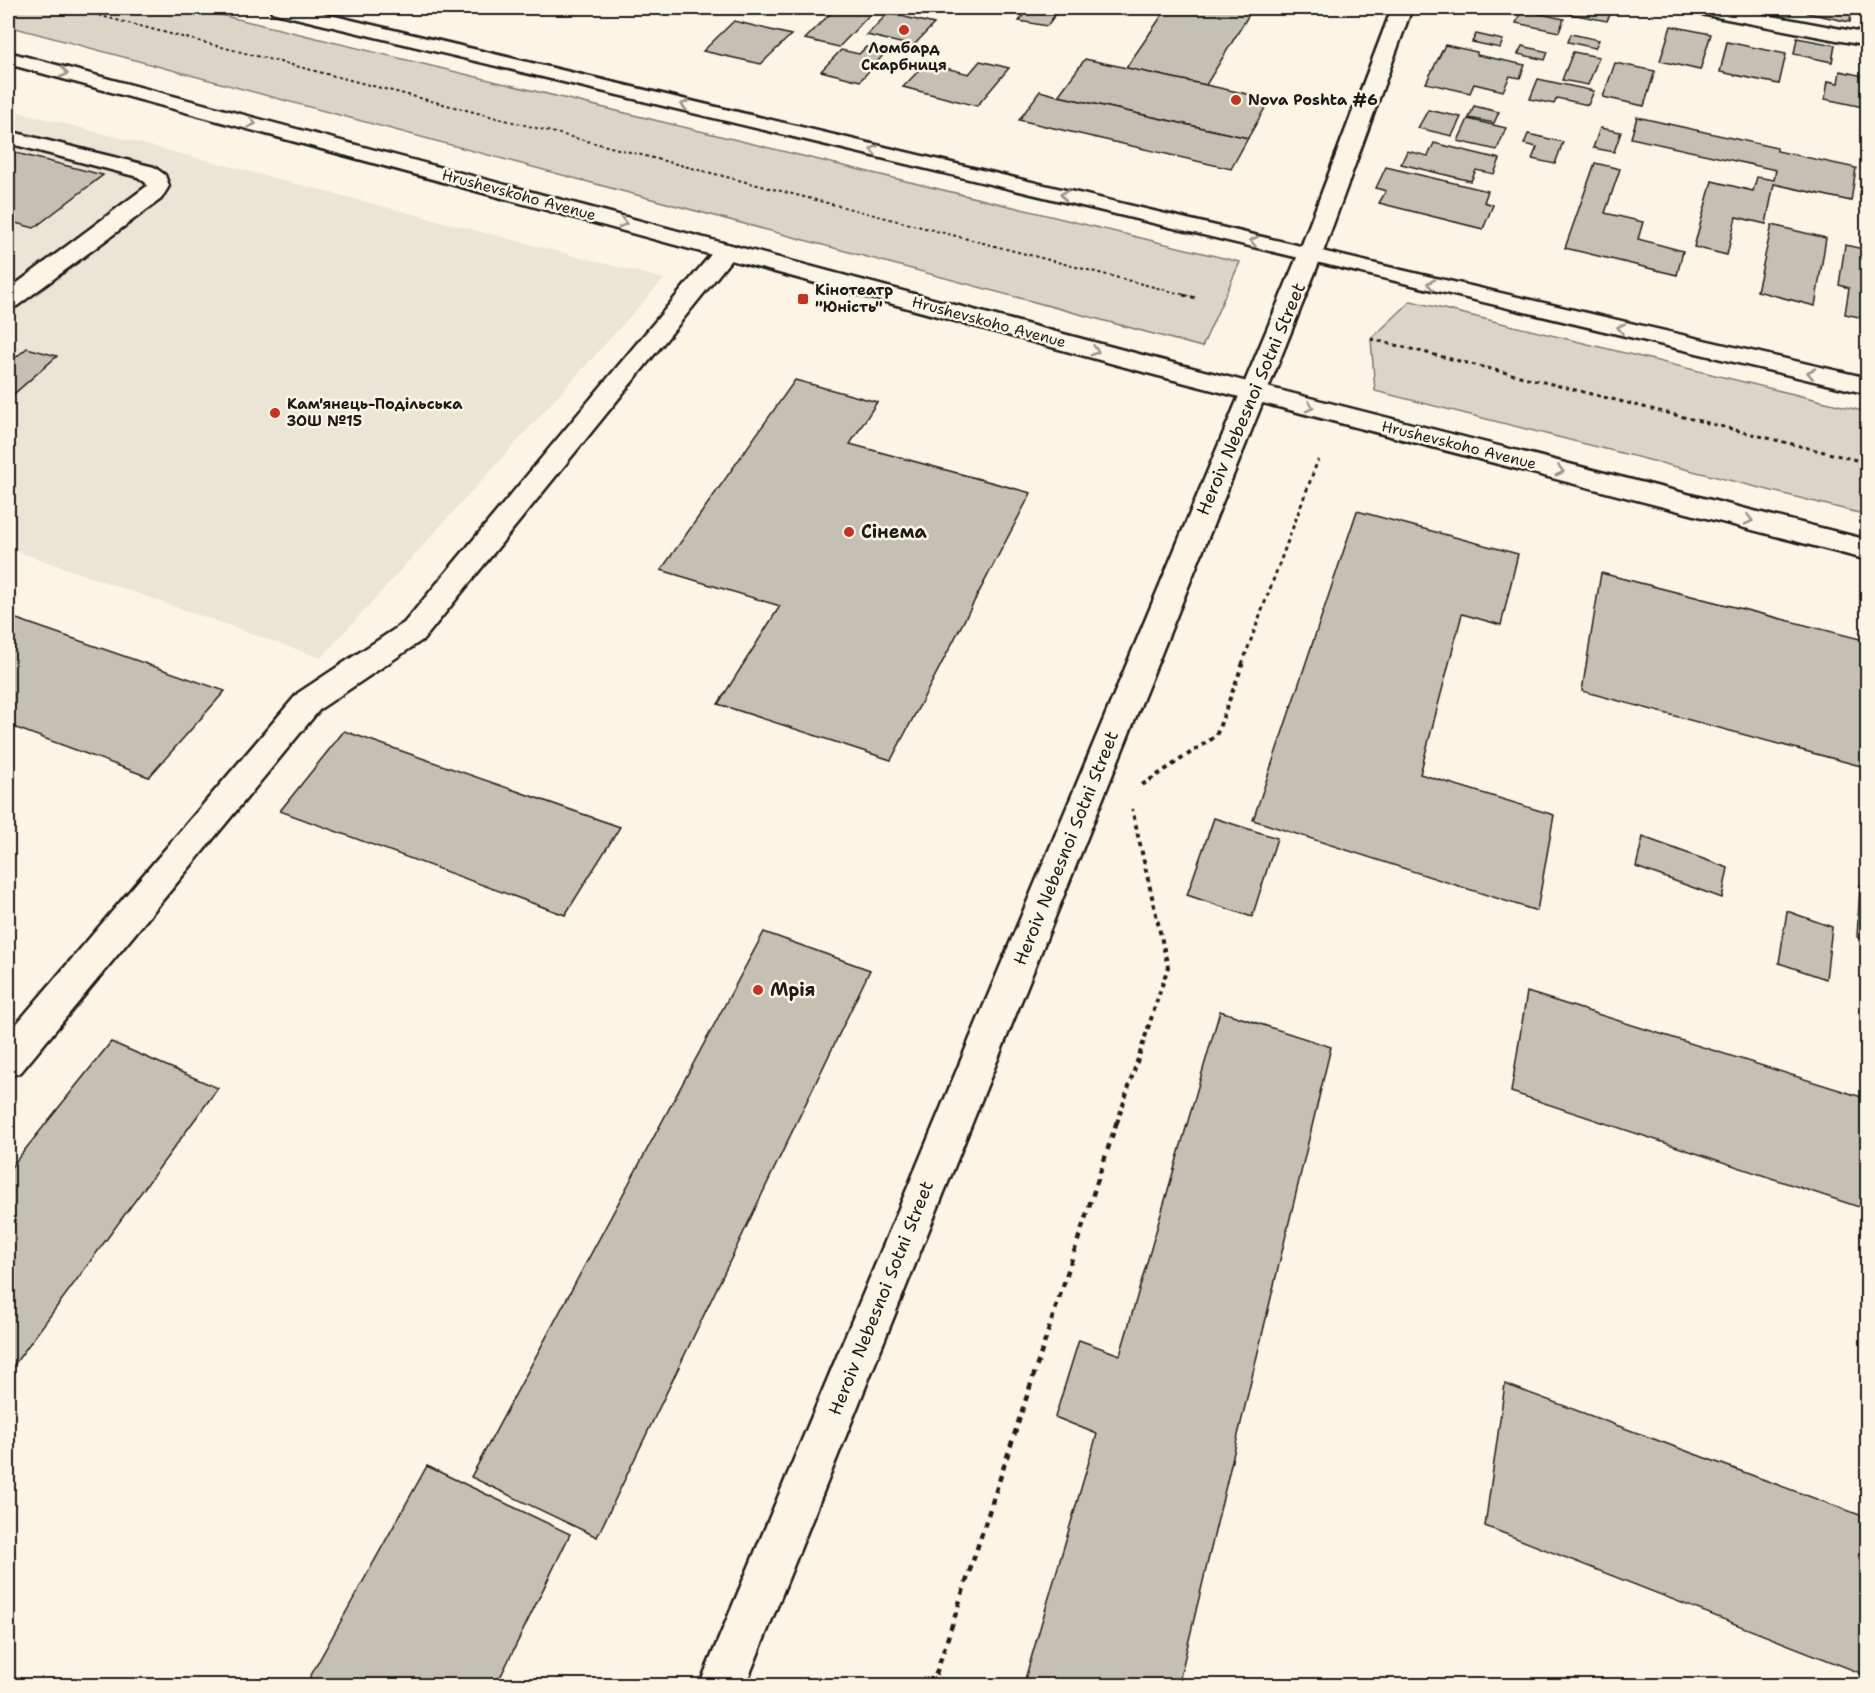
<svg xmlns="http://www.w3.org/2000/svg" width="1875" height="1693" viewBox="0 0 1875 1693" font-family="'Shantell Sans',sans-serif">
<style>
.built{fill:#ebe5d6}
.green{fill:#dbd5c8;stroke:#7c7872;stroke-width:1.5}
.building{fill:#c4c0b3;stroke:#1c1c1c;stroke-width:1.5}
.lines{fill:none;stroke-linecap:round;stroke-linejoin:round}
.service-casing{stroke:#1c1c1c;stroke-width:5}
.minor-casing{stroke:#1c1c1c;stroke-width:5}
.secondary-casing{stroke:#1c1c1c;stroke-width:5}
.path-far3{stroke:#1c1c1c;stroke-width:2;stroke-dasharray:3 3;stroke-linecap:butt}
.path-far2{stroke:#1c1c1c;stroke-width:3;stroke-dasharray:4 4;stroke-linecap:butt}
.path-far1{stroke:#1c1c1c;stroke-width:4;stroke-dasharray:4.5 4.5;stroke-linecap:butt}
.path{stroke:#1c1c1c;stroke-width:4.5;stroke-dasharray:6 6;stroke-linecap:butt}
.service{fill:#fcf5e5;fill-rule:evenodd}
.minor{fill:#fcf5e5;fill-rule:evenodd}
.secondary{fill:#fcf5e5;fill-rule:evenodd}
.oneway{stroke:#97938b}
.poi-dot{fill:#c8321e;stroke:#fcf5e5;stroke-width:2}
.labels{text-anchor:middle;stroke-width:5;stroke-linejoin:round;paint-order:stroke}
.far-poi-label{font-size:15px;font-weight:bold;fill:#1c1c1c;stroke:#fcf5e5;text-anchor:start}
.far-street-label{font-size:15px;fill:#1c1c1c;stroke:#fcf5e5}
.street-label{font-size:18px;fill:#1c1c1c;stroke:#fcf5e5}
.poi-label{font-size:18px;font-weight:bold;fill:#1c1c1c;stroke:#fcf5e5;text-anchor:start}
</style>
<rect width="100%" height="100%" fill="#fcf5e5"/>
<filter id="ink" filterUnits="userSpaceOnUse"><feTurbulence type="fractalNoise" baseFrequency=".0167" numOctaves="2"/><feDisplacementMap in="SourceGraphic" scale="12" xChannelSelector="R" yChannelSelector="G"/><feConvolveMatrix kernelMatrix="1 2 1 2 8 2 1 2 1" color-interpolation-filters="sRGB"/></filter>
<g filter="url(#ink)">
<polygon class="built" points="8,109 664,279 321,658 8,548"/>
<g class="green">
<polygon points="8,8 192,8 1240,262 1202,347 8,26"/>
<polygon points="1411,301 1867,412 1867,515 1375,391 1371,339"/>
</g>
<g class="building">
<polygon points="836,8 876,8 839,47 805,39"/>
<polygon points="960,8 989,8 984,13"/>
<polygon points="1028,8 1060,8 1047,26 1019,21"/>
<polygon points="1167,8 1253,8 1206,85 1126,68"/>
<polygon points="1567,8 1613,8 1607,21 1565,13"/>
<polygon points="1808,8 1852,8 1850,22 1807,13"/>
<polygon points="1522,10 1564,19 1559,32 1516,23"/>
<polygon points="888,13 934,24 913,46 867,35"/>
<polygon points="734,21 791,35 761,64 703,51"/>
<polygon points="1671,26 1711,34 1700,70 1660,61"/>
<polygon points="1476,34 1503,40 1500,48 1472,42"/>
<polygon points="1571,34 1599,40 1595,48 1568,42"/>
<polygon points="1797,38 1835,45 1832,62 1794,54"/>
<polygon points="1727,42 1786,54 1779,84 1720,72"/>
<polygon points="1445,45 1477,52 1477,55 1525,65 1520,78 1510,76 1503,91 1474,84 1470,93 1426,83"/>
<polygon points="1522,46 1548,52 1545,60 1518,54"/>
<polygon points="866,47 886,52 860,81 821,71 841,50 859,54"/>
<polygon points="1573,52 1599,57 1588,85 1562,80"/>
<polygon points="1085,59 1206,85 1270,99 1248,138 1058,96"/>
<polygon points="980,61 1009,68 977,106 903,87 926,63 969,74"/>
<polygon points="1615,63 1655,71 1644,106 1603,97"/>
<polygon points="1840,71 1868,77 1868,108 1825,99 1828,81 1838,83"/>
<polygon points="1538,79 1594,91 1588,105 1557,98 1554,104 1530,99"/>
<polygon points="1040,91 1058,96 1248,138 1231,169 1019,120"/>
<polygon points="1474,106 1499,112 1494,123 1469,118"/>
<polygon points="1428,110 1461,117 1452,136 1418,128"/>
<polygon points="1637,117 1777,148 1777,151 1856,168 1851,201 1774,184 1766,224 1736,217 1727,255 1694,247 1712,181 1753,191 1757,177 1774,180 1776,170 1631,138"/>
<polygon points="1468,119 1506,128 1497,150 1458,141"/>
<polygon points="1600,128 1621,132 1614,152 1593,148"/>
<polygon points="1528,134 1563,142 1555,164 1532,159 1537,147 1524,144"/>
<polygon points="1434,143 1500,159 1494,174 1476,170 1471,181 1401,164 1407,151 1428,156"/>
<polygon points="8,151 103,175 34,228 8,221"/>
<polygon points="1595,163 1620,169 1605,213 1643,222 1638,239 1683,251 1677,275 1565,248"/>
<polygon points="1386,167 1488,191 1484,202 1493,205 1483,229 1379,203 1386,191 1376,188"/>
<polygon points="1772,225 1826,238 1815,306 1757,291"/>
<polygon points="1845,245 1868,250 1868,319 1845,314 1849,288 1839,285"/>
<polygon points="27,348 57,356 8,399 8,364"/>
<polygon points="795,380 877,402 850,444 1031,493 891,760 718,704 780,606 661,570"/>
<polygon points="1357,511 1518,554 1501,625 1462,614 1420,774 1554,815 1537,911 1253,820"/>
<polygon points="1601,573 1868,641 1868,768 1582,691"/>
<polygon points="8,616 225,691 149,777 8,725"/>
<polygon points="344,731 620,827 565,915 280,811"/>
<polygon points="1214,818 1277,838 1252,917 1187,895"/>
<polygon points="1643,837 1728,868 1722,898 1636,867"/>
<polygon points="1860,885 1868,887 1868,940 1857,937"/>
<polygon points="1787,911 1832,927 1826,979 1779,963"/>
<polygon points="764,932 870,970 597,1537 471,1477"/>
<polygon points="1527,992 1868,1099 1868,1210 1511,1092"/>
<polygon points="1220,1011 1331,1047 1178,1686 1023,1686 1097,1434 1055,1417 1079,1340 1120,1355"/>
<polygon points="111,1042 218,1088 8,1373 8,1171"/>
<polygon points="1505,1384 1868,1518 1868,1676 1485,1526"/>
<polygon points="427,1466 570,1534 496,1686 305,1686"/>
</g>
<g class="lines">
<g class="service-casing">
<g id="service">
<polygon points="8,131 154,167 165,175 169,186 161,199 17,306 8,308 8,290 147,186 146,183 138,177 8,143"/>
<polygon points="726,244 734,246 738,251 734,256 424,639 320,709 21,1072 8,1077 8,1034 298,693 404,623 718,246"/>
</g>
</g>
<g class="minor-casing">
<g id="minor">
<polygon points="1392,8 1412,8 1322,255 745,1686 699,1686 1298,255"/>
<polygon points="1691,8 1729,8 1868,34 1868,46 1701,14 1694,12"/>
</g>
</g>
<g class="secondary-casing">
<g id="secondary">
<polygon points="270,8 301,8 1397,269 1868,378 1868,394 279,14 272,12"/>
<polygon points="8,52 1161,360 1868,540 1868,560 1151,374 8,64"/>
</g>
</g>
<polyline class="path-far3" points="70,8 1189,296"/>
<g class="path-far2">
<polyline points="1183,295 1196,298"/>
<polyline points="1371,339 1868,463"/>
<polyline points="1242,664 1318,460"/>
</g>
<g class="path-far1">
<polyline points="1142,785 1216,736 1243,663"/>
<polyline points="1117,1123 1168,967 1132,809"/>
</g>
<polyline class="path" points="932,1686 1117,1121"/>
<use href="#service" class="service"/>
<use href="#minor" class="minor"/>
<use href="#secondary" class="secondary"/>
</g>
<defs><path id="oneway-chevron" d="M-2-3.5L2.5 0L-2 3.5" fill="none" stroke-width="1.6" stroke-linecap="round" stroke-linejoin="round" transform="scale(1.5)"/></defs>
<g class="oneway">
<use href="#oneway-chevron" transform="translate(64 73) rotate(15)"/>
<use href="#oneway-chevron" transform="translate(685 105) rotate(-167)"/>
<use href="#oneway-chevron" transform="translate(252 123) rotate(15)"/>
<use href="#oneway-chevron" transform="translate(874 150) rotate(-167)"/>
<use href="#oneway-chevron" transform="translate(1064 195) rotate(-167)"/>
<use href="#oneway-chevron" transform="translate(623 223) rotate(15)"/>
<use href="#oneway-chevron" transform="translate(1254 241) rotate(-166)"/>
<use href="#oneway-chevron" transform="translate(1431 284) rotate(-167)"/>
<use href="#oneway-chevron" transform="translate(1621 328) rotate(-167)"/>
<use href="#oneway-chevron" transform="translate(1095 351) rotate(15)"/>
<use href="#oneway-chevron" transform="translate(1811 373) rotate(-167)"/>
<use href="#oneway-chevron" transform="translate(1310 407) rotate(14)"/>
<use href="#oneway-chevron" transform="translate(1560 471) rotate(14)"/>
<use href="#oneway-chevron" transform="translate(1749 520) rotate(14)"/>
</g>
</g>
<g class="poi-dot">
<circle cx="904" cy="30" r="6"/>
<circle cx="1236" cy="100" r="6"/>
<rect x="797" y="293" width="12" height="12" rx="3"/>
<circle cx="275" cy="413" r="6"/>
<circle cx="849" cy="532" r="6"/>
<circle cx="758" cy="990" r="6"/>
</g>
<g class="labels">
<g class="far-poi-label">
<text x="904" y="53" text-anchor="middle">Ломбард<tspan x="904" dy="17">Скарбниця</tspan></text>
<text x="1248" y="105">Nova Poshta #6</text>
<text x="815" y="295">Кінотеатр<tspan x="815" dy="17">"Юність"</tspan></text>
<text x="287" y="409">Кам'янець-Подільська<tspan x="287" dy="17">ЗОШ №15</tspan></text>
</g>
<g class="far-street-label">
<text transform="translate(519 195) rotate(15)" y="5">Hrushevskoho Avenue</text>
<text transform="translate(989 322) rotate(15)" y="5">Hrushevskoho Avenue</text>
<text transform="translate(1459 445) rotate(14)" y="5">Hrushevskoho Avenue</text>
</g>
<g class="street-label">
<text transform="translate(1251 399) rotate(-67)" y="6">Heroiv Nebesnoi Sotni Street</text>
<text transform="translate(1066 848) rotate(-68)" y="6">Heroiv Nebesnoi Sotni Street</text>
<text transform="translate(881 1298) rotate(-68)" y="6">Heroiv Nebesnoi Sotni Street</text>
</g>
<g class="poi-label">
<text x="861" y="538">Сінема</text>
<text x="770" y="996">Мрія</text>
</g>
</g>
<rect width="1875" height="1693" fill="none" stroke="#fcf5e5" stroke-width="30"/>
<rect x="15" y="15" width="1845" height="1663" fill="none" stroke="#1c1c1c" stroke-width="2" filter="url(#ink)"/>
</svg>
